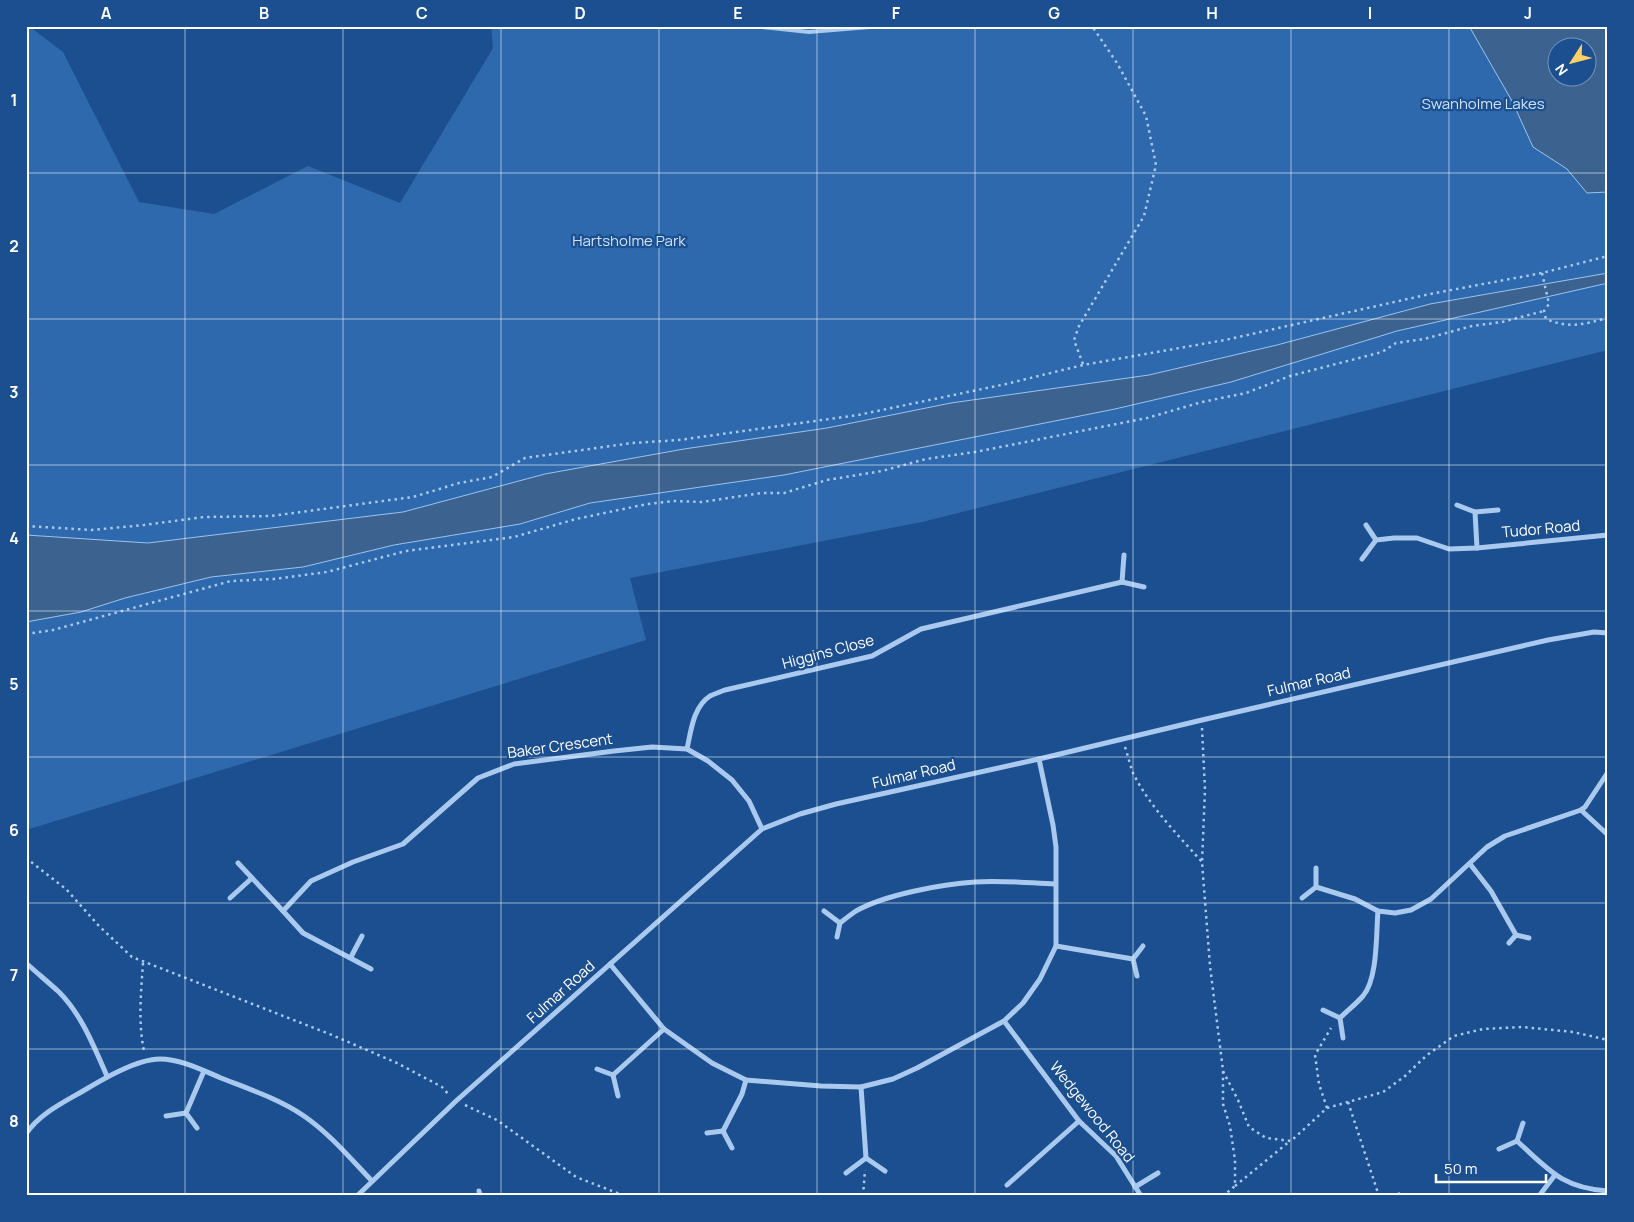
<svg xmlns="http://www.w3.org/2000/svg" width="1634" height="1222" viewBox="0 0 1634 1222" font-family="Manrope,sans-serif">
<style>
.green{fill:#2e69ad;fill-rule:evenodd}
.water{fill:#3c6290;stroke:#9cc4f0;fill-rule:evenodd}
.lines{fill:none;stroke-linecap:round;stroke-linejoin:round}
.path{stroke:#a9c9ee;stroke-width:2.5;stroke-dasharray:2.5 4;stroke-linecap:butt}
.lane{stroke:#a9c9ee;stroke-width:4}
.street{stroke:#a9c9ee;stroke-width:5}
.grid{fill:none;stroke:#fff;stroke-width:1;stroke-opacity:0.55}
.labels{text-anchor:middle;stroke-width:4.5;stroke-linejoin:round;paint-order:stroke}
.park-label{font-size:15px;fill:#cfe3fa;stroke:#1b4f8f}
.street-label{font-size:15px;fill:#fff;stroke:#1b4f8f}
.neatline{fill:none;stroke:#fff;stroke-width:2}
.grid-label{font-size:16px;text-anchor:middle;font-weight:bold;fill:#fff}
</style>
<rect width="100%" height="100%" fill="#1b4f8f"/>
<g class="green">
<path d="M26 26H29L63 52 139 202 214 214 308 166 400 203 493 48 491 26H1608V273L1430 304 1277 345 1149 375 951 403 827 428 684 449 545 474 403 512 148 543 26 535ZM1556 48H1586V78H1556Z"/>
<polygon points="1608,283 1608,350 922,522 630,578 646,640 26,830 26,622 81,612 125,598 211,577 303,567 394,545 520,524 590,503 784,475 1115,409 1231,382 1397,331"/>
</g>
<g class="water">
<path d="M1469 26H1608V192L1587 193 1567 169 1533 147 1512 101ZM1556 48H1586V78H1556Z"/>
<polygon points="1608,273 1608,283 1397,331 1231,382 1115,409 784,475 590,503 520,524 394,545 303,567 211,577 125,598 81,612 26,622 26,535 148,543 403,512 545,474 684,449 827,428 951,403 1149,375 1277,345 1430,304"/>
</g>
<g class="lines">
<g class="path">
<path d="M1542 273 1549 304 1544 311 1546 319C1569 329 1584 324 1608 318"/>
<polyline points="1083,364 1074,340 1079,326 1144,216 1156,165 1146,116 1117,63 1092,26"/>
<polyline points="26,526 92,530 144,525 204,517 271,516 413,497 459,483 492,477 525,458 632,443 679,440 858,415 1006,384 1083,365 1225,340 1430,294 1542,273 1608,256"/>
<polyline points="26,634 53,630 231,581 274,579 327,572 406,551 514,537 576,519 647,504 675,501 702,502 761,493 784,493 827,480 882,471 926,459 975,452 1147,418 1202,402 1246,393 1290,376 1382,352 1396,343 1424,339 1472,326 1502,322 1544,311"/>
<polyline points="1202,728 1205,790 1202,862 1210,966 1223,1070 1223,1104 1230,1126 1235,1160 1235,1186 1223,1196"/>
<path d="M1125 747C1128 756 1130 765 1133 773 1150 807 1177 834 1202 862"/>
<polyline points="26,858 66,889 99,926 132,957 332,1035 397,1063 442,1087 450,1096"/>
<path d="M143 963C141 992 138 1023 144 1051"/>
<polyline points="1223,1071 1238,1100 1249,1127 1266,1138 1291,1141 1327,1108 1383,1092 1404,1077 1427,1055 1454,1036 1483,1029 1522,1027 1573,1032 1608,1040"/>
<polyline points="1348,1102 1379,1196"/>
<polyline points="465,1105 497,1120 576,1177 625,1196"/>
<polyline points="1327,1108 1319,1084 1315,1055 1331,1028"/>
<polyline points="1235,1186 1290,1141"/>
<polyline points="863,1196 865,1170"/>
</g>
<polyline class="lane" points="752,26 809,32 882,26"/>
<g class="street">
<polyline points="1457,505 1475,512 1498,510"/>
<polyline points="1475,512 1477,548"/>
<polyline points="1366,525 1376,540"/>
<polyline points="1362,559 1376,540 1394,538 1417,538 1449,549 1477,548 1608,535"/>
<polyline points="1122,582 1124,555"/>
<path d="M687 749C691 731 693 707 710 696 714 694 720 692 725 690L872 656 921 629 1122 582 1144 587"/>
<polyline points="1581,810 1608,835"/>
<polyline points="238,863 283,911"/>
<polyline points="1470,864 1491,891 1516,935"/>
<polyline points="1316,887 1355,899 1378,911 1395,913 1411,910 1431,899 1487,847 1505,836 1581,810 1585,807 1608,772"/>
<polyline points="230,898 252,878"/>
<polyline points="1302,898 1316,887 1316,868"/>
<polyline points="824,911 840,923"/>
<path d="M837 937 840 923C845 919 850 915 856 911 884 895 942 884 975 882 1001 880 1029 883 1055 884"/>
<polyline points="1509,943 1516,935 1529,938"/>
<polyline points="1056,946 1133,959"/>
<polyline points="351,957 362,936"/>
<path d="M26 963C37 973 48 982 59 992 82 1015 94 1047 107 1076"/>
<polyline points="610,964 664,1029 712,1063 746,1080 821,1086 861,1087 893,1079 917,1068 1004,1021 1023,1003 1040,979 1056,946 1056,847 1053,825 1039,759"/>
<polyline points="371,969 303,933 283,911 311,881 353,862 403,844 478,778 514,764 614,751 652,747 687,749 708,761 732,780 749,801 762,829"/>
<polyline points="1137,976 1133,959 1143,946"/>
<polyline points="1323,1010 1340,1018 1343,1038"/>
<path d="M1340 1018C1347 1011 1356 1004 1363 996 1378 978 1376 934 1378 911"/>
<polyline points="1004,1021 1079,1121 1116,1156 1141,1196"/>
<polyline points="597,1069 613,1075 618,1096"/>
<polyline points="613,1075 664,1029"/>
<polyline points="861,1087 866,1158"/>
<polyline points="186,1113 204,1071"/>
<polyline points="166,1116 186,1113 197,1128"/>
<polyline points="723,1131 742,1094 746,1080"/>
<polyline points="707,1133 723,1131 732,1148"/>
<path d="M26 1134C39 1114 64 1102 83 1091 103 1079 137 1059 160 1059 180 1059 202 1070 221 1078 249 1089 279 1099 304 1116 330 1134 350 1158 372 1181"/>
<path d="M1517 1141C1549 1170 1562 1188 1608 1191"/>
<polyline points="1499,1149 1517,1141 1523,1123"/>
<polyline points="846,1173 866,1158 885,1171"/>
<polyline points="1007,1185 1079,1121"/>
<polyline points="1135,1187 1158,1173"/>
<polyline points="479,1191 480,1196"/>
<polyline points="357,1196 456,1101 762,829 800,814 836,804 1039,759 1202,720 1548,640 1594,632 1608,633"/>
<polyline points="1398,1196 1399,1195"/>
<polyline points="1539,1196 1555,1175"/>
</g>
</g>
<path class="grid" d="M185 26V1196M343 26V1196M501 26V1196M659 26V1196M817 26V1196M975 26V1196M1133 26V1196M1291 26V1196M1449 26V1196M26 173H1608M26 319H1608M26 465H1608M26 611H1608M26 757H1608M26 903H1608M26 1049H1608"/>
<g class="labels">
<g class="park-label">
<text x="1483" y="109">Swanholme Lakes</text>
<text x="629" y="246">Hartsholme Park</text>
</g>
<g class="street-label">
<text transform="translate(1541 529) rotate(-5)" y="5">Tudor Road</text>
<text transform="translate(828 652) rotate(-15)" y="5">Higgins Close</text>
<text transform="translate(1309 682) rotate(-13)" y="5">Fulmar Road</text>
<text transform="translate(560 746) rotate(-8)" y="5">Baker Crescent</text>
<text transform="translate(914 774) rotate(-13)" y="5">Fulmar Road</text>
<text transform="translate(561 992) rotate(-42)" y="5">Fulmar Road</text>
<text transform="translate(1092 1112) rotate(51)" y="5">Wedgewood Road</text>
</g>
</g>
<rect width="1634" height="1222" fill="none" stroke="#1b4f8f" stroke-width="55"/>
<g transform="translate(1572 62) rotate(234)"><circle r="24" fill="#1b4f8f" stroke="#7695bc"/>
<path d="M0-4L9 19L0 12L-9 19Z" fill="#ffd166"/>
<text y="-8" font-size="14" font-weight="bold" text-anchor="middle" fill="#ffffff">N</text>
</g>
<path d="M1436 1174v8h110v-8" fill="none" stroke="#ffffff" stroke-width="2.5"/>
<text x="1444" y="1174" font-size="15" fill="#ffffff" stroke="#1b4f8f" stroke-width="4" paint-order="stroke">50 m</text>
<rect x="28" y="28" width="1578" height="1166" class="neatline"/>
<g class="grid-label">
<text x="106" y="19">A</text>
<text x="264" y="19">B</text>
<text x="422" y="19">C</text>
<text x="580" y="19">D</text>
<text x="738" y="19">E</text>
<text x="896" y="19">F</text>
<text x="1054" y="19">G</text>
<text x="1212" y="19">H</text>
<text x="1370" y="19">I</text>
<text x="1528" y="19">J</text>
<text x="14" y="106">1</text>
<text x="14" y="252">2</text>
<text x="14" y="398">3</text>
<text x="14" y="544">4</text>
<text x="14" y="690">5</text>
<text x="14" y="836">6</text>
<text x="14" y="981">7</text>
<text x="14" y="1127">8</text>
</g>
</svg>
